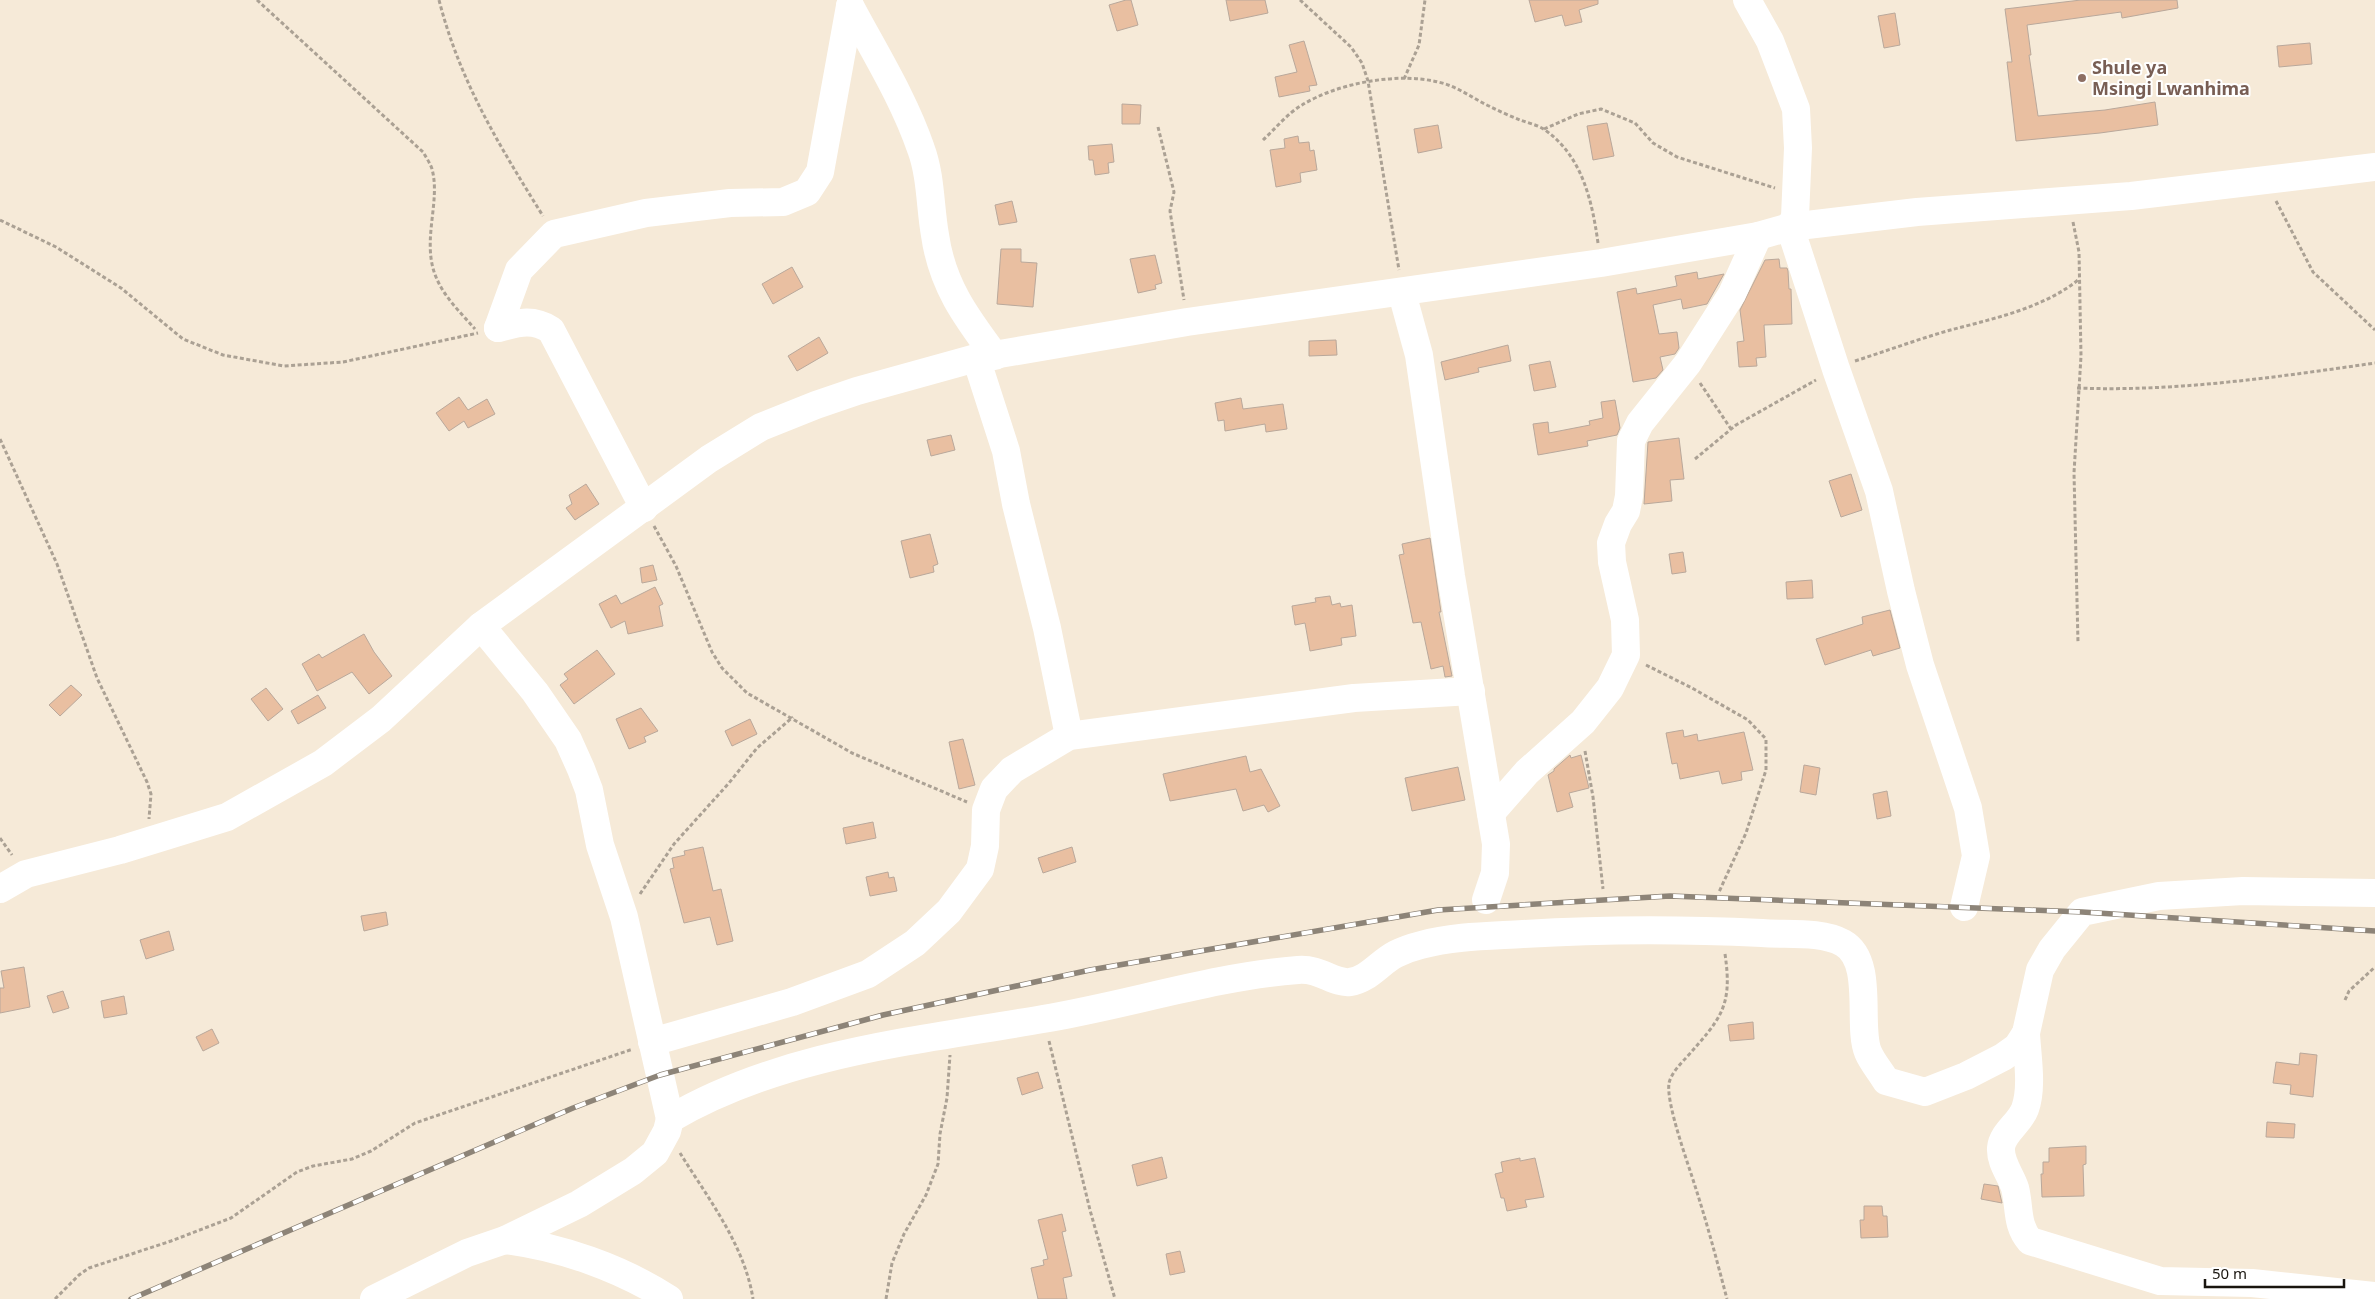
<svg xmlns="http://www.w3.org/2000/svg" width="2375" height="1299" viewBox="0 0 2375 1299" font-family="'Noto Sans',sans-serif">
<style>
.building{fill:#e9bfa1;stroke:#b9a89b}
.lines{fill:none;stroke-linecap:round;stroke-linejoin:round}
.path{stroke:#aba194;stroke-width:3;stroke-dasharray:4 2.5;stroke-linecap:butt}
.minor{stroke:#fff;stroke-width:28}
.rail-casing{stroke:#8d8478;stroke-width:5.5}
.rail{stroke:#fff;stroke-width:4;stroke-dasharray:11;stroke-linecap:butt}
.education-dot{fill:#8d6e63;stroke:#fff;stroke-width:2}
.labels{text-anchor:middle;stroke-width:4;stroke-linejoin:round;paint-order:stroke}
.education-label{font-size:18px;font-weight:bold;fill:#785e54;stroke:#fff;text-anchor:start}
</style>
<rect width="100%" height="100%" fill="#f6ead8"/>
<g class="building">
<polygon points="1126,0 1131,0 1138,25 1117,31 1109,5"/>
<polygon points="1226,0 1265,0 1268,13 1230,21"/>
<polygon points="1529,0 1598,0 1598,4 1579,10 1582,22 1565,26 1562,15 1535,22"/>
<polygon points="2081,0 2177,0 2178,8 2122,18 2121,12 2027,25 2031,55 2029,55 2038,116 2105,110 2155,102 2158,125 2100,133 2016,141 2007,62 2012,62 2005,9"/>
<polygon points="1895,13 1900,45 1884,48 1878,16"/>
<polygon points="1304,41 1317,85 1309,86 1310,91 1279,97 1275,77 1297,72 1289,45"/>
<polygon points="2310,43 2312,64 2279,67 2277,46"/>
<polygon points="1122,104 1141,105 1140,124 1122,124"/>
<polygon points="1607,123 1614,156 1593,160 1587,126"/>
<polygon points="1438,125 1442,148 1418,153 1414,129"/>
<polygon points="1298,136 1299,143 1309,142 1310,151 1314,150 1317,170 1300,173 1301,182 1276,187 1270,150 1285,148 1284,139"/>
<polygon points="1112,144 1114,162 1108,163 1109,173 1095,175 1093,160 1089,160 1088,146"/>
<polygon points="1012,201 1017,222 999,225 995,205"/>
<polygon points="1001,249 1021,249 1021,262 1037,263 1033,307 997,304"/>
<polygon points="1155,255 1162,283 1155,285 1156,289 1138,293 1130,259"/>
<polygon points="1779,259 1780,268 1787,268 1788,271 1789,289 1791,289 1792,324 1764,325 1766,357 1756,358 1757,366 1739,367 1737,342 1744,341 1740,310 1765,260"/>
<polygon points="792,267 803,287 773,304 762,284"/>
<polygon points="1697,272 1698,279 1724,274 1707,304 1683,309 1681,299 1653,305 1659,334 1677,332 1679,348 1675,354 1660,357 1663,370 1656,378 1633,382 1617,292 1636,288 1637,294 1677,286 1675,276"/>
<polygon points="819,337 828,353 797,371 788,356"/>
<polygon points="1336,340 1337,355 1309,356 1309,341"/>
<polygon points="1508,345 1511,361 1478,368 1479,372 1445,380 1441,362"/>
<polygon points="1550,361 1556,387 1534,391 1529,365"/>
<polygon points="459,397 468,410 487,399 495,414 468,428 464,421 449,431 436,413"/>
<polygon points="1241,398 1243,409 1283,404 1287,429 1266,432 1265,424 1225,431 1224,420 1218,421 1215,403"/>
<polygon points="1615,400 1620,428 1617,435 1587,441 1588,446 1538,455 1533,424 1548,422 1549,433 1590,425 1589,421 1603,418 1601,402"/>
<polygon points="951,435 955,450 931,456 927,440"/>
<polygon points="1679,438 1684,479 1670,480 1672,501 1644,504 1648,442"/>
<polygon points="1851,474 1862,510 1841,517 1829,481"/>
<polygon points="586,484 599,504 575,520 566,508 572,504 569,495"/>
<polygon points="930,534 938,564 933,566 934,572 910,578 901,541"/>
<polygon points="1430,538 1441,612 1439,612 1452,676 1445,677 1443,666 1431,669 1421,622 1413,623 1399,555 1404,554 1402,544"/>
<polygon points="1683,552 1686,572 1672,574 1669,554"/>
<polygon points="653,565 657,580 642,583 640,568"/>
<polygon points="1812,580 1813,598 1787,599 1786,582"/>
<polygon points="655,587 663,604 659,606 663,626 628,634 625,621 611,628 599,604 616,595 621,604"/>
<polygon points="1330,596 1332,605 1340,603 1341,607 1352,605 1356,636 1341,638 1342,645 1310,651 1305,623 1295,625 1292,606 1316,602 1315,598"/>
<polygon points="1890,610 1900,648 1873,656 1871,650 1825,665 1816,639 1863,624 1862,617"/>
<polygon points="364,634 374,652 392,676 369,694 352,672 317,691 302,664 319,654 322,658"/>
<polygon points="597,650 615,674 574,704 560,685 568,679 564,674"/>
<polygon points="71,685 82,695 60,716 49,705"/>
<polygon points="266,688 283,709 268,721 251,699"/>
<polygon points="318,695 326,708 298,724 291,711"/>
<polygon points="641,708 658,731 644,737 646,742 629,749 616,719"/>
<polygon points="750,719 757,734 732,746 725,731"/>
<polygon points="1683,730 1684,737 1697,734 1698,741 1744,732 1753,770 1741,772 1742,780 1722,784 1719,771 1680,779 1677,763 1672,764 1666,733"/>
<polygon points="963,739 975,785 959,789 949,742"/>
<polygon points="1570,755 1571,758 1581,755 1589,788 1569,793 1573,807 1557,812 1548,775 1554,771 1554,769"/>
<polygon points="1246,756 1250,772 1261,769 1280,806 1268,812 1264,805 1243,811 1236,789 1170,801 1163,774"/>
<polygon points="1804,765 1820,768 1816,795 1800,792"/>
<polygon points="1458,767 1465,800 1412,811 1405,778"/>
<polygon points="1887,791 1891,816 1877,819 1873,794"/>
<polygon points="873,822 876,838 846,844 843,828"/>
<polygon points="703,847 713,891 721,889 733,941 717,945 710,917 684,923 670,869 674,868 672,858 685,855 684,851"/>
<polygon points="1072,847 1076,862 1043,873 1038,858"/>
<polygon points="888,872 889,878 894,877 897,891 870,896 866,877"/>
<polygon points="386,912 388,925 364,931 361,916"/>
<polygon points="169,931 174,950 146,959 140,940"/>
<polygon points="24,967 30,1007 0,1013 0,988 4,988 1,971"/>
<polygon points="63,991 69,1008 53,1013 47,996"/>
<polygon points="124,996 127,1014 104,1018 101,1001"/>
<polygon points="1753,1022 1754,1039 1730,1041 1728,1025"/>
<polygon points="212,1029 219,1043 203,1051 196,1037"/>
<polygon points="2300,1053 2317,1055 2313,1097 2290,1094 2291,1085 2273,1083 2276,1062 2299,1065"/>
<polygon points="1038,1072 1043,1088 1022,1095 1017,1078"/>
<polygon points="2267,1122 2295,1124 2294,1138 2266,1137"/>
<polygon points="2086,1146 2086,1164 2083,1165 2084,1196 2042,1197 2041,1174 2043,1174 2043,1162 2049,1162 2049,1148"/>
<polygon points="1162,1157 1167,1178 1137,1186 1132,1165"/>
<polygon points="1520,1158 1520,1161 1535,1158 1544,1197 1525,1200 1527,1207 1507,1211 1504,1198 1501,1198 1495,1174 1503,1172 1501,1162"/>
<polygon points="1984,1184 1998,1186 2002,1203 1981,1199"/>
<polygon points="1864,1206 1882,1206 1883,1216 1887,1216 1888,1237 1861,1238 1860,1220 1864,1220"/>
<polygon points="1062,1214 1066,1231 1062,1232 1072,1276 1063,1278 1067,1299 1038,1299 1031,1268 1044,1265 1043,1260 1048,1259 1038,1220"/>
<polygon points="1180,1251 1185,1272 1170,1275 1166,1254"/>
</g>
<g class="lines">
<g class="path">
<path d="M257 0 423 152C426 157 430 163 432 169 441 202 421 241 436 277 444 297 461 313 475 329"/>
<path d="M439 0C460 82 499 145 543 216"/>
<polyline points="1300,0 1351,47 1362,63 1368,81 1399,270"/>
<polyline points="1404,79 1419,45 1425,0"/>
<polyline points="1158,127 1174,192 1170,211 1184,300"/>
<polyline points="1544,129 1578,114 1601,109 1635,123 1653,143 1677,157 1775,188"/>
<path d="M1263 140C1275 129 1288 113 1302 105 1338 83 1397 72 1438 82 1457 86 1472 98 1489 106 1499 111 1510 116 1520 120 1528 123 1538 125 1545 130 1582 156 1592 200 1598 243"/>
<polyline points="2276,201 2313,272 2375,330"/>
<polyline points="0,220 56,247 121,288 183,339 223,355 284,366 343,362 478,333"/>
<polyline points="2073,222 2079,252 2081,356 2074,473 2078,643"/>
<path d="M1855 361C1886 351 1916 340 1947 331 1991 319 2042 309 2078 280"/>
<polyline points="1700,383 1731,429"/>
<path d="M2077 388C2176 392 2277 377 2375 363"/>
<polyline points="0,439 57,564 97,678 147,782 151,794 149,819"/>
<polyline points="1695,459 1736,425 1816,380"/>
<polyline points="654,526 676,566 712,652 722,668 747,693 852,753 967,802"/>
<polyline points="1646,665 1692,688 1748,720 1766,739 1766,770 1746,833 1719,892"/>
<polyline points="1585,751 1593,797 1603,889"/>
<polyline points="0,838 12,855"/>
<polyline points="640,894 674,844 729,783 757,748 793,717"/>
<path d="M1725 954C1733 1008 1720 1019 1686 1058 1680 1064 1671 1074 1669 1083 1666 1104 1688 1163 1695 1186 1707 1223 1717 1261 1727 1299"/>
<polyline points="2345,1000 2349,991 2375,967"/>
<polyline points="1049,1041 1090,1210 1115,1299"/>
<path d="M680 1153C708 1198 745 1246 753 1299"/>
<polyline points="55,1299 79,1275 89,1268 171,1241 231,1218 297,1172 313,1166 352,1159 371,1151 415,1123 633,1049"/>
<polyline points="886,1299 892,1263 904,1234 926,1195 938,1164 940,1134 947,1098 950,1055"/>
</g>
<g class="minor">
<polyline points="1747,0 1770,41 1796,109 1798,148 1795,217 1790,227 1836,369 1879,491 1901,591 1920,665 1968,808 1976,856 1964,907"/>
<path d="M850 6C875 53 904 99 921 149 931 176 930 207 935 235 942 285 966 317 995 356"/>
<polyline points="1402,293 1419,355 1451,576 1496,844 1495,873 1486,900"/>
<polyline points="498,328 519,270 554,234 646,213 730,203 783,202 807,192 820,172 850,6"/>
<path d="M498 328C518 323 532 318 551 330L644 508"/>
<polyline points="976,358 1006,451 1016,504 1047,628 1069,736"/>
<polyline points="481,626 535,692 568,740 581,769 589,790 600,845 624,917 670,1119"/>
<polyline points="1491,813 1527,772 1583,722 1610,688 1626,655 1625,620 1612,562 1611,543 1618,524 1626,511 1629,496 1631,441 1640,423 1688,363 1732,294 1758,236"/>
<polyline points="0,889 26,874 120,850 227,817 323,763 381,719 481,626 709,459 761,427 816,405 857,391 976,358 1187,322 1601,263 1758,236 1790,227 1917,212 2131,196 2375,167"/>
<path d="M2026 1033C2027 1056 2033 1087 2025 1109 2020 1123 2002 1133 2001 1148 2000 1163 2011 1175 2015 1188 2020 1208 2016 1225 2030 1241L2160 1281 2252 1283 2375 1296"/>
<polyline points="652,1042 792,1002 868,974 915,943 949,911 980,869 985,846 986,810 994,789 1012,770 1069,736 1354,698 1471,691"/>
<path d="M505 1240C561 1247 621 1268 669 1299"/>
<path d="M374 1299 467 1253 505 1240 579 1204 633 1171 655 1153 667 1131 670 1119C782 1053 917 1041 1043 1019 1128 1005 1211 977 1298 970 1320 968 1334 984 1350 982 1368 980 1380 962 1396 954 1404 950 1413 947 1421 945 1454 936 1490 936 1523 934 1603 929 1682 929 1762 933 1787 935 1821 931 1843 943 1875 961 1857 1026 1868 1052 1872 1062 1881 1072 1886 1081L1925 1092 1966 1076 2003 1057 2017 1047 2026 1033 2040 970 2052 949 2082 912 2159 896 2243 891 2375 893"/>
</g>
<g class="rail-casing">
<polyline id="rail" points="131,1299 573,1108 660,1075 883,1015 1090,970 1438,910 1670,896 2082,912 2375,931"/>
</g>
<use href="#rail" class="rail"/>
</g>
<circle class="education-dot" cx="2082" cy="78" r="5"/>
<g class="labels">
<g class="education-label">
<text x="2092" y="74">Shule ya<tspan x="2092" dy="21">Msingi Lwanhima</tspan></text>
</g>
</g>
<path d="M2205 1279v8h139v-8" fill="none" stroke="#19150f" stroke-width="2.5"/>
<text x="2212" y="1279" font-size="15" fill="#19150f" stroke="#ffffff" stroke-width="4" paint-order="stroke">50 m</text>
</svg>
